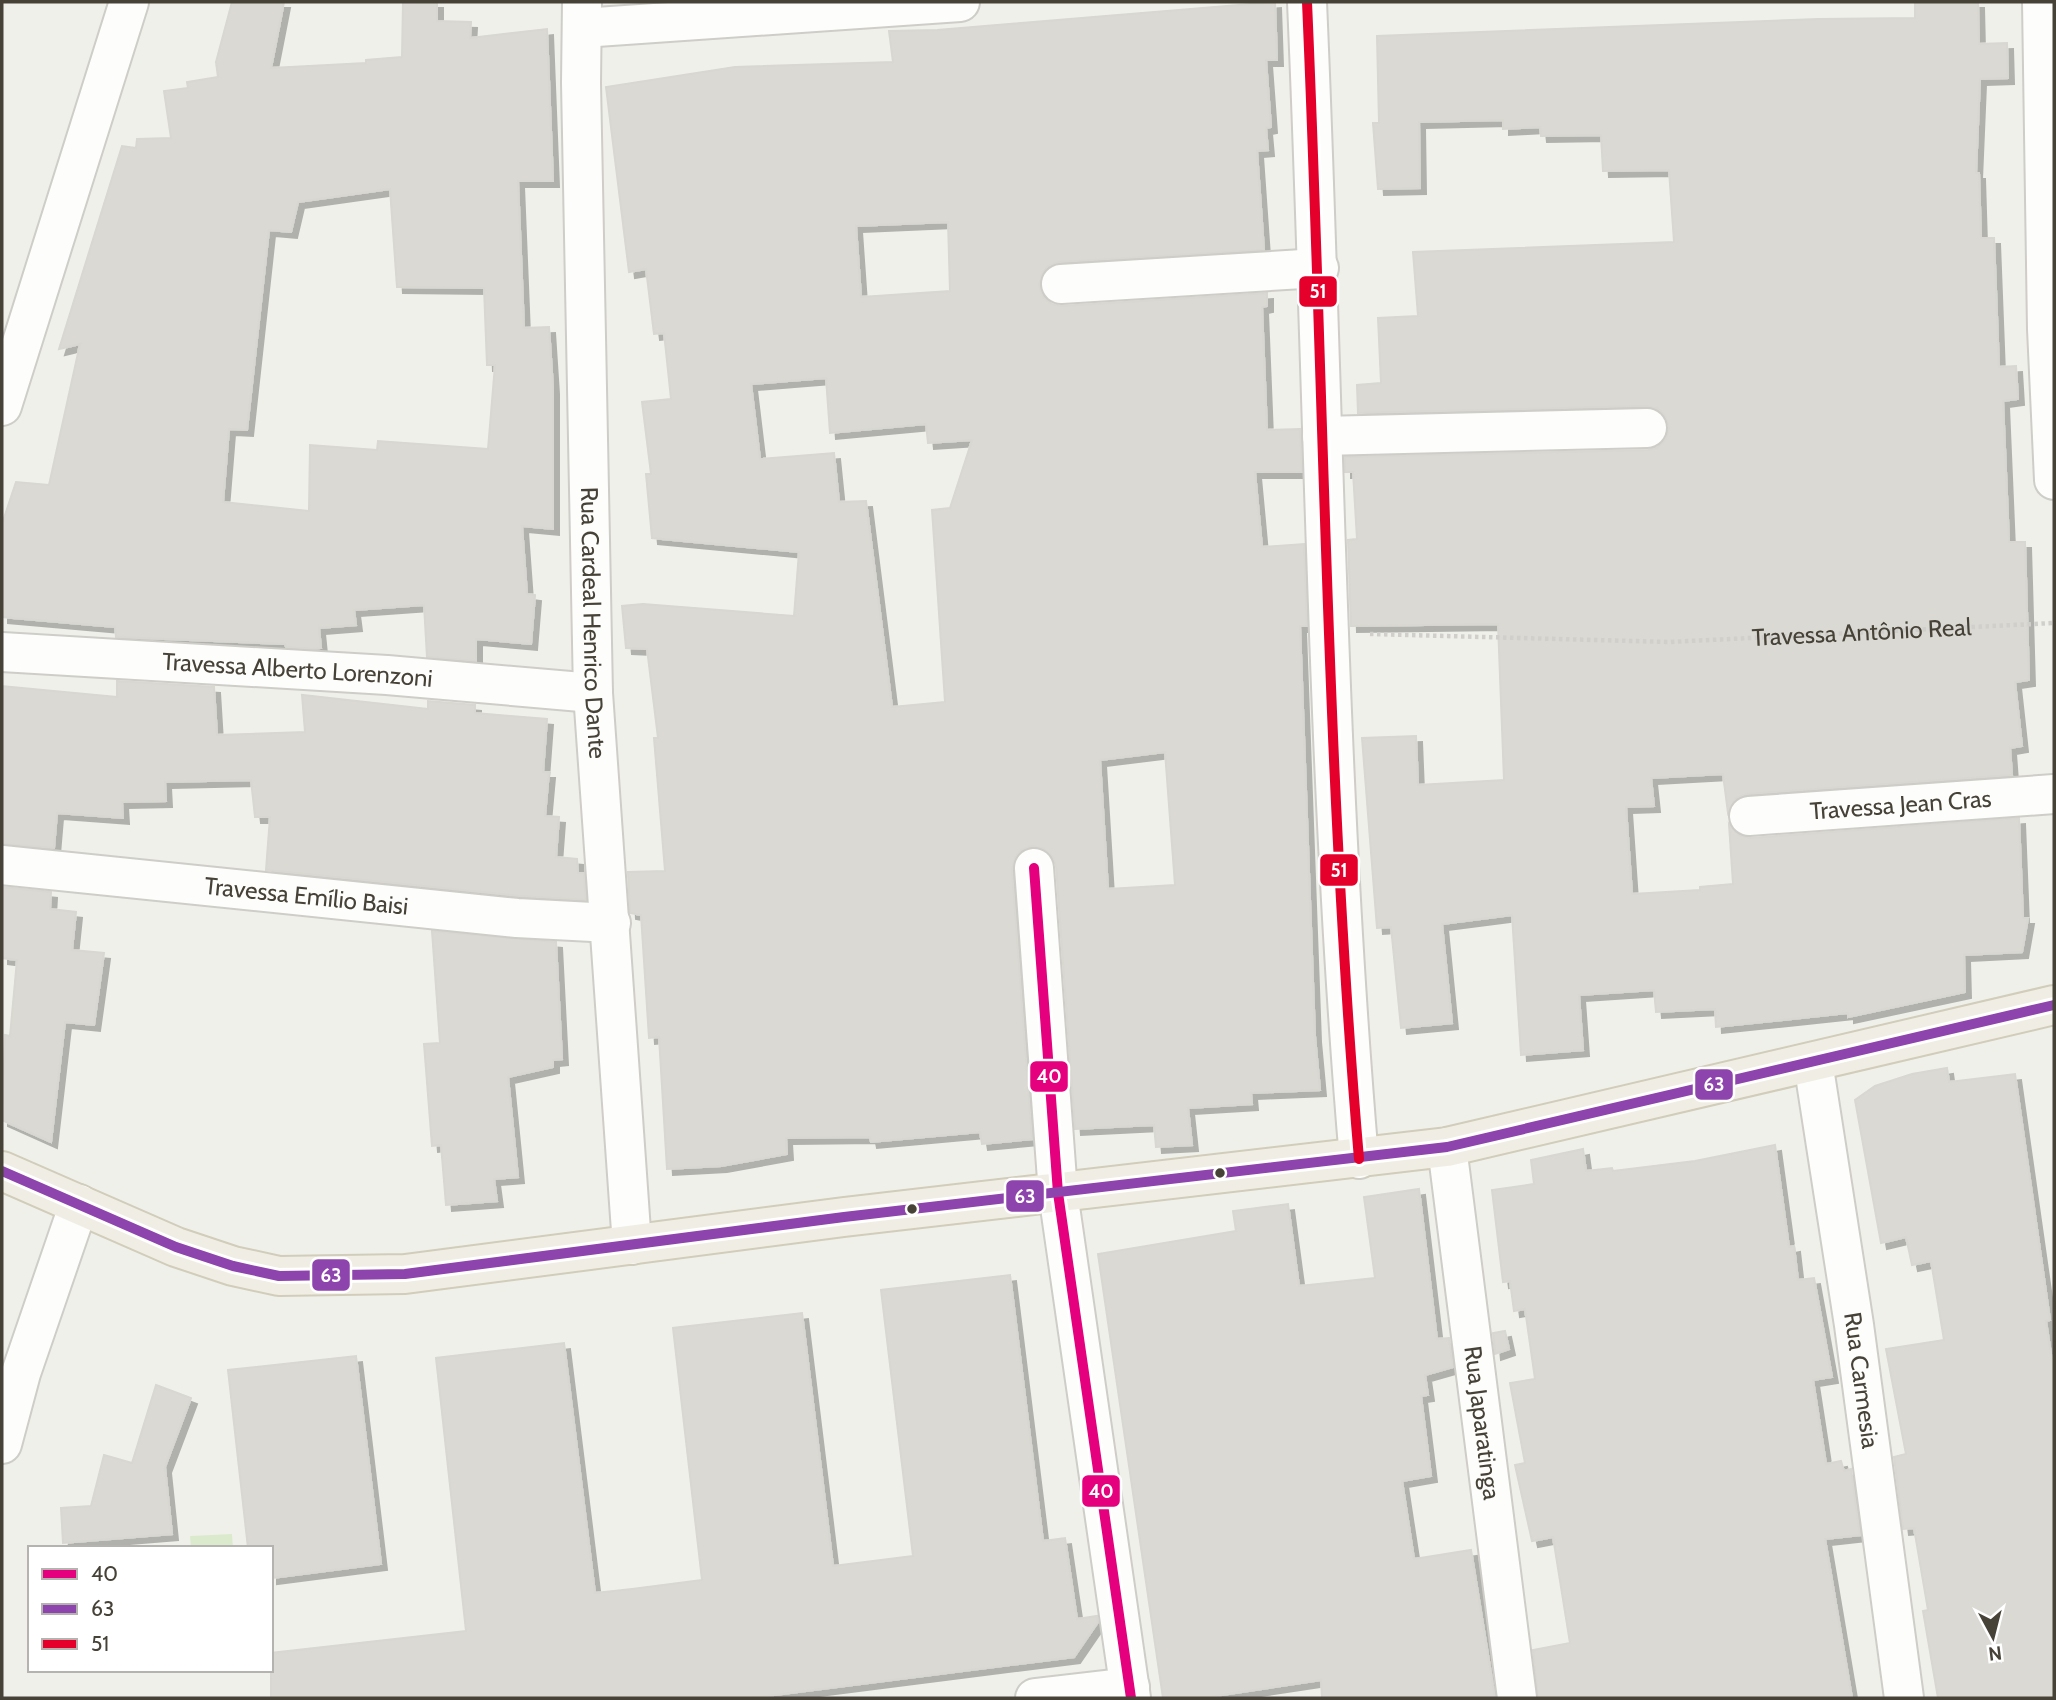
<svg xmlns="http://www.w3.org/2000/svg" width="2056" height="1700" viewBox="0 0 2056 1700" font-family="Cabin,sans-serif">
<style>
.green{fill:#dbeacc}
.building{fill:#dad9d3;stroke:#d8d7d1;stroke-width:2;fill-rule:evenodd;filter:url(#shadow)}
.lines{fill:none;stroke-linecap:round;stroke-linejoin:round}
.minor-casing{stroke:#cecdc8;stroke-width:42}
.major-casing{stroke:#d1cdba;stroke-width:42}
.path{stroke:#d1cfcb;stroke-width:4.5;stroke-dasharray:3.5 3.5;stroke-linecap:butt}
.minor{stroke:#fdfdfc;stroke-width:38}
.major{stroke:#f0eee4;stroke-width:38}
.bus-1-casing{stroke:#fff;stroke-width:16}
.bus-2-casing{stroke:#fff;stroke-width:16}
.bus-3-casing{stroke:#fff;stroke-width:16}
.bus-1{stroke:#e5007d;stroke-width:10}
.bus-2{stroke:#8e44ad;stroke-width:10}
.bus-3{stroke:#e4002b;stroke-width:10}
.bus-dot{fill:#464237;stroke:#fff;stroke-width:2.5}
.labels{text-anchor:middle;stroke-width:6;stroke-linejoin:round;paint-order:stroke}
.street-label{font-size:24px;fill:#464237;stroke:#fff}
.line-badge{stroke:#fff;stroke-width:2.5}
.badge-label{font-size:19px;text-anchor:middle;font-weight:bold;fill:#fff}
</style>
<defs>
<filter id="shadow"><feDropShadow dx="6" dy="6" stdDeviation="0" flood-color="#0004"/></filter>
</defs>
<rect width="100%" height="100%" fill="#f0f0eb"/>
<polygon class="green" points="232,1534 233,1548 191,1548 190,1536"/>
<g class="building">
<path d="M232 2H284L271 68 366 63V60L402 57 403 2H437V21L471 22 470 38 547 29 553 181H518L524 328 549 327 553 388V529L522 526 527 594 535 595 531 644 476 639V661L427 657 424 605 354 610 356 625 319 628 321 648 313 649 286 647 285 644 116 637 115 627 2 617V524L16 482 49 485 80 344 59 349 122 146 136 148 137 139 171 138 164 91 188 88 187 82 218 77 216 62ZM390 189 397 287 484 288 487 365H495L488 449 378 441 377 450 310 445 309 511 223 502 229 429 247 430 269 230 291 232 298 202Z"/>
<path d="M1275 2 1277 60H1266L1271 127 1266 128 1268 150 1257 151 1264 250 1060 262 1048 266 1042 274 1039 285 1043 297 1052 304 1062 306 1267 293V306L1262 307 1267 430 1300 429 1302 472H1255L1262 547 1304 544 1307 626H1300L1315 1036 1320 1090 1251 1093 1252 1104 1188 1108 1192 1145 1156 1147 1154 1125 1075 1129 1056 866 1052 856 1044 849 1032 846 1021 850 1015 858 1012 870 1032 1139 982 1144 980 1132 871 1142 870 1137 786 1138 787 1154 721 1166 667 1169 659 1037 649 1038 641 915 630 913 628 872 665 871 654 738H658L647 649 626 648 622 606 643 604 794 616 799 552 652 538 646 474H651L642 402 671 399 664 333 654 334 646 269 629 272 606 87 735 67 893 62 889 31 937 30ZM948 222 950 291 861 297 856 226ZM826 378 830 433 926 424 928 443 972 440 950 508 932 510 945 702 892 707 866 501 839 502 834 453 760 459 751 384ZM1165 752 1175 885 1108 889 1100 760Z"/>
<polygon points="1915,2 1978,2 1979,44 2007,43 2008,78 1980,79 1976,173 1979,173 1981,238 1994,238 1999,367 2016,366 2018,399 2003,401 2009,542 2025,542 2029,680 2015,682 2022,746 2010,748 2012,775 1747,794 1736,798 1728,813 1723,774 1651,778 1654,806 1626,807 1632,894 1700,890 1700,887 1733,884 1729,824 1739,835 1751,838 2019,818 2023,918 2028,918 2022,952 1964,955 1965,992 1848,1017 1848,1013 1716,1027 1715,1009 1656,1012 1654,990 1579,995 1583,1050 1521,1055 1512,915 1442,924 1452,1023 1401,1028 1391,927 1377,928 1362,738 1416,736 1418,785 1504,780 1498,624 1351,626 1348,540 1357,539 1353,472 1345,472 1345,457 1648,450 1658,447 1666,439 1669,427 1665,416 1658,409 1646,406 1358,413 1357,385 1381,383 1378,318 1418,316 1413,252 1674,242 1669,170 1603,171 1601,135 1541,136 1540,127 1503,129 1503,120 1419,122 1420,188 1378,189 1373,123 1379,123 1377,36 1818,19 1915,18"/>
<polygon points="117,681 214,687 217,735 305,732 302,695 428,709 428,701 475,705 475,713 547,719 543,772 549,772 545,816 559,817 556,857 577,859 578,873 584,873 586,900 519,896 266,870 270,817 255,817 251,780 165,782 166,801 122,802 123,818 57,813 54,848 2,844 2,686 117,697"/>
<polygon points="2,887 51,892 50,909 76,912 72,950 104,953 94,1025 65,1022 51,1142 2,1120 5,1035 10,1036 17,960 2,958"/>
<polygon points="432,931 556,942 562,1059 553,1060 553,1067 508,1077 518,1177 494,1179 497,1201 446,1205 441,1145 432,1146 424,1044 440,1043"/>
<polygon points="1947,1068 1949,1082 2015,1074 2050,1320 2046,1321 2054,1374 2054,1698 1938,1698 1923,1611 1928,1610 1914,1528 1903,1529 1894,1457 1906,1454 1886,1349 1944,1340 1931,1261 1912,1265 1906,1237 1881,1243 1855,1100 1875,1086 1912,1074"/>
<polygon points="1775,1145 1789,1247 1794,1246 1798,1280 1814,1278 1832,1377 1813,1380 1826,1464 1841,1461 1844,1471 1851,1469 1860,1535 1825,1539 1852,1698 1538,1698 1533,1650 1570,1643 1553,1537 1532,1541 1515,1465 1525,1463 1510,1383 1535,1379 1525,1309 1514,1311 1510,1281 1503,1282 1492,1190 1534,1184 1531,1160 1583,1149 1586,1171 1612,1168 1613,1171 1695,1161"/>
<polygon points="1419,1189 1437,1339 1449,1338 1453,1367 1425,1375 1428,1395 1421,1396 1431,1476 1402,1481 1414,1559 1471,1550 1495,1698 1322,1698 1321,1680 1202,1698 1163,1698 1098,1254 1236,1231 1233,1211 1288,1204 1299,1286 1375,1278 1364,1197"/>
<polygon points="1010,1275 1043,1541 1065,1538 1077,1619 1097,1616 1098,1622 1074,1657 751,1698 271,1698 271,1653 466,1631 436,1358 564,1343 595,1593 632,1589 702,1580 673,1328 802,1313 833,1566 913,1556 881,1290"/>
<polygon points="1505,1331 1509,1349 1495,1354 1493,1333"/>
<polygon points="356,1356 381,1564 271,1578 271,1548 248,1548 228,1370"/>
<polygon points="156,1385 191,1398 165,1467 172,1534 63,1543 61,1508 91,1506 104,1455 132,1463"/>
</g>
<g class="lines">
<g class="minor-casing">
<g id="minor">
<path id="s2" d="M582 2 581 83 593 693 632 1245"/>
<path d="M1307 2C1324 387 1326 774 1359 1159"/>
<polyline points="2042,2 2047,329 2054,480"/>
<polyline points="582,28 960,2"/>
<polyline points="1061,284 1319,268"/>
<polyline points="2,406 129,2"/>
<polyline points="1322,436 1647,428"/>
<path id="s3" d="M2 652 387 675 593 693"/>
<path id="s4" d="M1749 816 2054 794"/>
<path id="s5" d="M2 865 517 918 611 923"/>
<polyline points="1034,868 1058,1193 1131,1698"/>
<path id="s6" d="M1813 1062 1854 1325 1904 1698"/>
<path id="s7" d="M1447 1147 1517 1698"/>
<polyline points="2,1444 21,1373 79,1204"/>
<polyline points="1035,1698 1130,1687"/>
</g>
</g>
<g class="major-casing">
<polyline id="major" points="2,1171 176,1247 233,1266 279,1276 405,1274 844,1217 1447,1147 2054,1005"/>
</g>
<path class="path" id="s1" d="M1370 634 1669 642 2054 623"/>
<use href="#minor" class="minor"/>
<use href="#major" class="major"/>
<g class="bus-1-casing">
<polyline id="bus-1" points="1034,868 1058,1193 1131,1698"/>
</g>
<g class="bus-2-casing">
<polyline id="bus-2" points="2,1171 176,1247 233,1266 279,1276 405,1274 844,1217 1447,1147 2054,1005"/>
</g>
<g class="bus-3-casing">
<path id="bus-3" d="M1307 2C1324 387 1326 774 1359 1159"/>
</g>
<use href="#bus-1" class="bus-1"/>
<use href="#bus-2" class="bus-2"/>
<use href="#bus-3" class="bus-3"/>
</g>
<g class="bus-dot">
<circle cx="1220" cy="1173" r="6"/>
<circle cx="912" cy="1209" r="6"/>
</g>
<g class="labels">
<g class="street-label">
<text dy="8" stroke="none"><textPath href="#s2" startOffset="621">Rua Cardeal Henrico Dante</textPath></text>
<text dy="8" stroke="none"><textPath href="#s1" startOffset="492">Travessa Antônio Real</textPath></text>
<text dy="8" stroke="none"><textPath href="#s3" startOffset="296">Travessa Alberto Lorenzoni</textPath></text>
<text dy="8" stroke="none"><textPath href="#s4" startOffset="152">Travessa Jean Cras</textPath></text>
<text dy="8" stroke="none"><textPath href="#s5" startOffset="306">Travessa Emílio Baisi</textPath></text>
<text dy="8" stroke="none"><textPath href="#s6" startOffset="322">Rua Carmesia</textPath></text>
<text dy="8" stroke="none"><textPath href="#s7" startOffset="278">Rua Japaratinga</textPath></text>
</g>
</g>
<g class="line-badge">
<rect x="1298" y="275" width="40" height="33" rx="7" fill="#e4002b"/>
<rect x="1319" y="853" width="40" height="34" rx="7" fill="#e4002b"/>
<rect x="1029" y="1060" width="40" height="33" rx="7" fill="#e5007d"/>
<rect x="1694" y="1068" width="40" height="33" rx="7" fill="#8e44ad"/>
<rect x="1005" y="1179" width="40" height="34" rx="7" fill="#8e44ad"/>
<rect x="311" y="1258" width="40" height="34" rx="7" fill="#8e44ad"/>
<rect x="1081" y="1474" width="40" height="34" rx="7" fill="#e5007d"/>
</g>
<g class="badge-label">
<text x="1318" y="298">51</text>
<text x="1339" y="877">51</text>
<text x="1049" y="1083">40</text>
<text x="1714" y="1091">63</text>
<text x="1025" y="1203">63</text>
<text x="331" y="1282">63</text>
<text x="1101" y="1498">40</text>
</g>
<rect width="2056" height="1700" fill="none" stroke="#464237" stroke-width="7"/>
<rect x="28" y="1546" width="245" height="126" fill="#ffffff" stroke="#b5b3af" stroke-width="2"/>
<rect x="42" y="1569" width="35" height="10" fill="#e5007d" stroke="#b5b3af" stroke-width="2"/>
<text x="91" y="1581" font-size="21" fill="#464237">40</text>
<rect x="42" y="1604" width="35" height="10" fill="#8e44ad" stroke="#b5b3af" stroke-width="2"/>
<text x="91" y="1616" font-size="21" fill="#464237">63</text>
<rect x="42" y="1639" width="35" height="10" fill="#e4002b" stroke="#b5b3af" stroke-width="2"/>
<text x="91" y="1651" font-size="21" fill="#464237">51</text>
<g transform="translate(1993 1637) rotate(173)" stroke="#ffffff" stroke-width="5" paint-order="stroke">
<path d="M0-5L12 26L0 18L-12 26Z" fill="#464237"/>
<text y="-10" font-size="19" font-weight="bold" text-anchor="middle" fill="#464237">N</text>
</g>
</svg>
